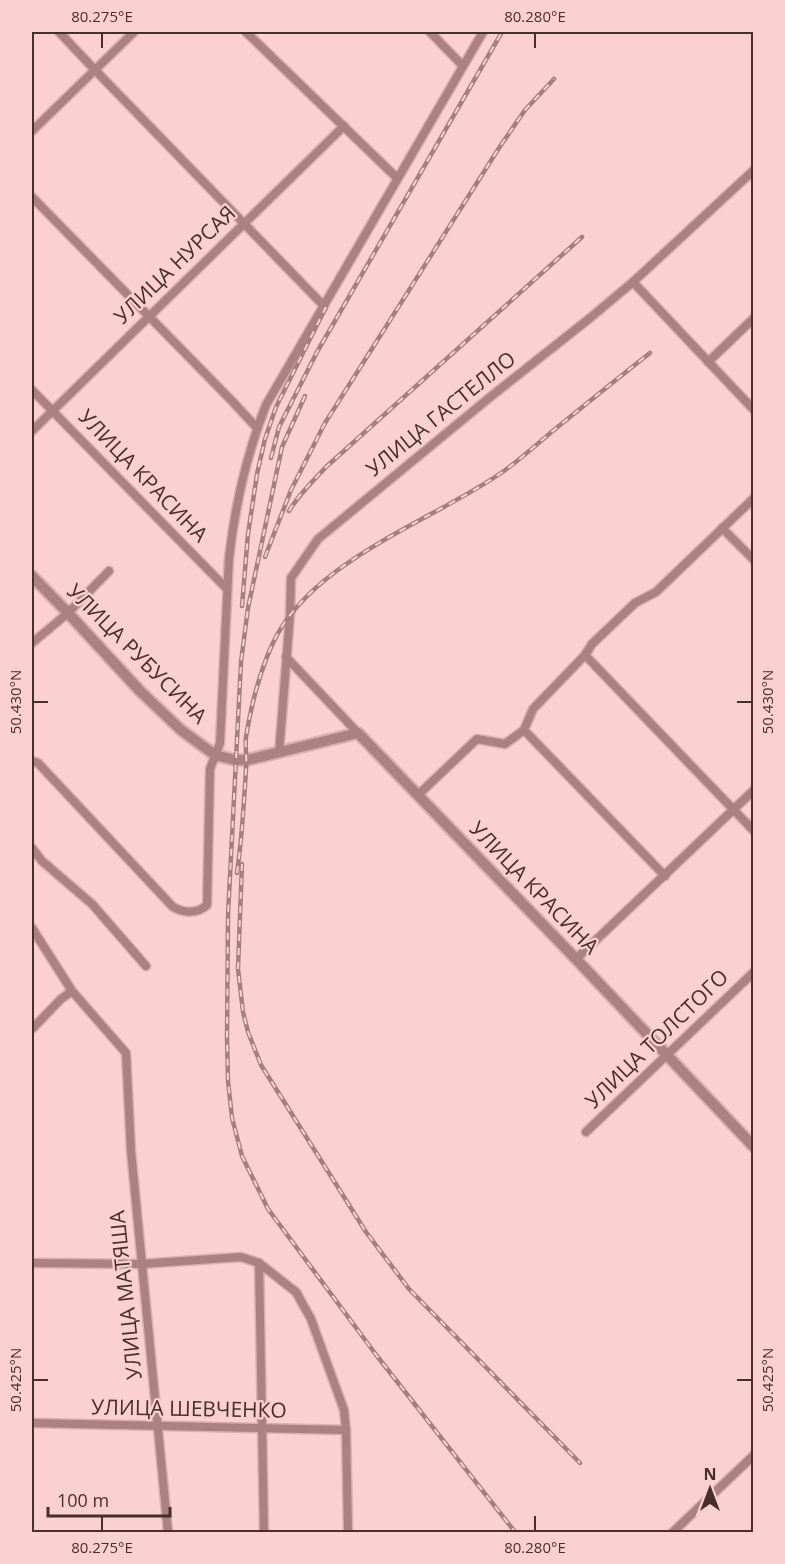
<svg xmlns="http://www.w3.org/2000/svg" width="785" height="1564" viewBox="0 0 785 1564" font-family="'Open Sans',sans-serif">
<style>
.lines{fill:none;stroke-linecap:round;stroke-linejoin:round}
.minor-casing{stroke:#d7b0af;stroke-width:11}
.tertiary-casing{stroke:#d7b0af;stroke-width:14}
.minor{stroke:#ac8280;stroke-width:8}
.tertiary{stroke:#ac8280;stroke-width:10}
.rail-casing{stroke:#a2807e;stroke-width:4.5}
.rail{stroke:#fbd1cf;stroke-width:2;stroke-dasharray:7;stroke-linecap:butt}
.ticks{fill:none;stroke:#482e2d;stroke-width:2}
.labels{text-anchor:middle;stroke-width:4.5;stroke-linejoin:round;paint-order:stroke}
.street-label{font-size:21px;fill:#482e2d;stroke:#fbd1cf}
.neatline{fill:none;stroke:#482e2d;stroke-width:2}
.ticks-label{font-size:15px;text-anchor:middle;fill:#482e2d}
</style>
<rect width="100%" height="100%" fill="#fbd1cf"/>
<g class="lines">
<g class="minor-casing">
<g id="minor">
<polyline points="59,32 94,69 323,305"/>
<polyline points="246,32 397,178"/>
<polyline points="430,32 463,66"/>
<polyline points="32,131 134,32"/>
<polyline points="32,197 232,401 257,428"/>
<polyline points="633,282 754,410"/>
<polyline points="708,362 754,318"/>
<polyline points="32,390 227,589"/>
<polyline points="32,431 344,126"/>
<polyline points="722,528 754,560"/>
<polyline points="32,643 68,613 109,571"/>
<polyline points="585,655 754,831"/>
<polyline points="286,657 358,733"/>
<polyline points="524,730 665,876"/>
<polyline points="279,753 290,615 291,578 318,539 489,398 590,318 633,282 754,170"/>
<path d="M32 761 38 763 173 907C184 913 197 914 207 905L210 769 220 743 229 558C235 506 247 453 266 405L483 32"/>
<polyline points="418,795 477,739 505,744 524,730 533,709 585,655 592,644 635,603 656,592 754,498"/>
<polyline points="32,848 42,861 92,904 146,966"/>
<polyline points="32,928 72,991 126,1053 131,1151 168,1532"/>
<polyline points="576,959 754,790"/>
<polyline points="32,1029 61,999 72,991"/>
<polyline points="586,1132 754,972"/>
<polyline points="32,1263 141,1264 241,1257 259,1263 296,1292 311,1319 344,1410 346,1430 348,1532"/>
<polyline points="259,1263 264,1532"/>
<polyline points="32,1423 346,1430"/>
<polyline points="673,1532 754,1455"/>
</g>
</g>
<g class="tertiary-casing">
<polyline id="tertiary" points="32,576 68,613 140,691 181,730 215,755 235,760 247,760 358,733 576,959 754,1147"/>
</g>
<use href="#minor" class="minor"/>
<use href="#tertiary" class="tertiary"/>
<g class="rail-casing">
<g id="rail">
<polyline points="305,396 282,447 248,608 241,662 228,915 227,1038 228,1081 232,1118 242,1156 268,1209 377,1356 515,1532"/>
<polyline points="271,458 279,427 317,352 502,32"/>
<path d="M289 511C299 494 313 481 326 467L582 237"/>
<polyline points="265,557 291,490 325,423 499,148 525,110 554,79"/>
<polyline points="242,606 248,534 257,474 265,439 276,407 326,307"/>
<polyline points="242,864 238,969 243,1012 248,1032 261,1065 366,1232 409,1289 580,1463"/>
<path d="M237 873C242 838 244 804 246 769 247 758 245 747 246 737 251 706 259 674 272 645 309 562 430 522 501 473 520 460 537 444 554 430 586 404 618 378 650 353"/>
</g>
</g>
<use href="#rail" class="rail"/>
</g>
<path class="ticks" d="M102 33V48M535 33V48M33 702H48M737 702H752M33 1380H48M737 1380H752M102 1516V1531M535 1516V1531"/>
<g class="labels">
<g class="street-label">
<text transform="translate(175 265) rotate(-44)" y="7">УЛИЦА НУРСАЯ</text>
<text transform="translate(441 414) rotate(-39)" y="7">УЛИЦА ГАСТЕЛЛО</text>
<text transform="translate(143 476) rotate(46)" y="7">УЛИЦА КРАСИНА</text>
<text transform="translate(137 654) rotate(45)" y="7">УЛИЦА РУБУСИНА</text>
<text transform="translate(534 888) rotate(46)" y="7">УЛИЦА КРАСИНА</text>
<text transform="translate(657 1039) rotate(-44)" y="7">УЛИЦА ТОЛСТОГО</text>
<text transform="translate(126 1295) rotate(-96)" y="7">УЛИЦА МАТЯША</text>
<text transform="translate(189 1409) rotate(1)" y="7">УЛИЦА ШЕВЧЕНКО</text>
</g>
</g>
<rect width="785" height="1564" fill="none" stroke="#fbd1cf" stroke-width="66"/>
<g transform="translate(710 1489)" stroke="#fbd1cf" stroke-width="4.5" paint-order="stroke">
<path d="M0-4.5L10 22L0 15L-10 22Z" fill="#482e2d"/>
<text y="-9" font-size="16" font-weight="bold" text-anchor="middle" fill="#482e2d">N</text>
</g>
<path d="M48 1507v9h122v-9" fill="none" stroke="#482e2d" stroke-width="3"/>
<text x="57" y="1507" font-size="18" fill="#482e2d" stroke="#fbd1cf" stroke-width="4.5" paint-order="stroke">100 m</text>
<rect x="33" y="33" width="719" height="1498" class="neatline"/>
<g class="ticks-label">
<text x="102" y="22">80.275°E</text>
<text x="535" y="22">80.280°E</text>
<text transform="translate(16 702) rotate(-90)" y="5">50.430°N</text>
<text transform="translate(768 702) rotate(-90)" y="5">50.430°N</text>
<text transform="translate(16 1380) rotate(-90)" y="5">50.425°N</text>
<text transform="translate(768 1380) rotate(-90)" y="5">50.425°N</text>
<text x="102" y="1553">80.275°E</text>
<text x="535" y="1553">80.280°E</text>
</g>
</svg>
